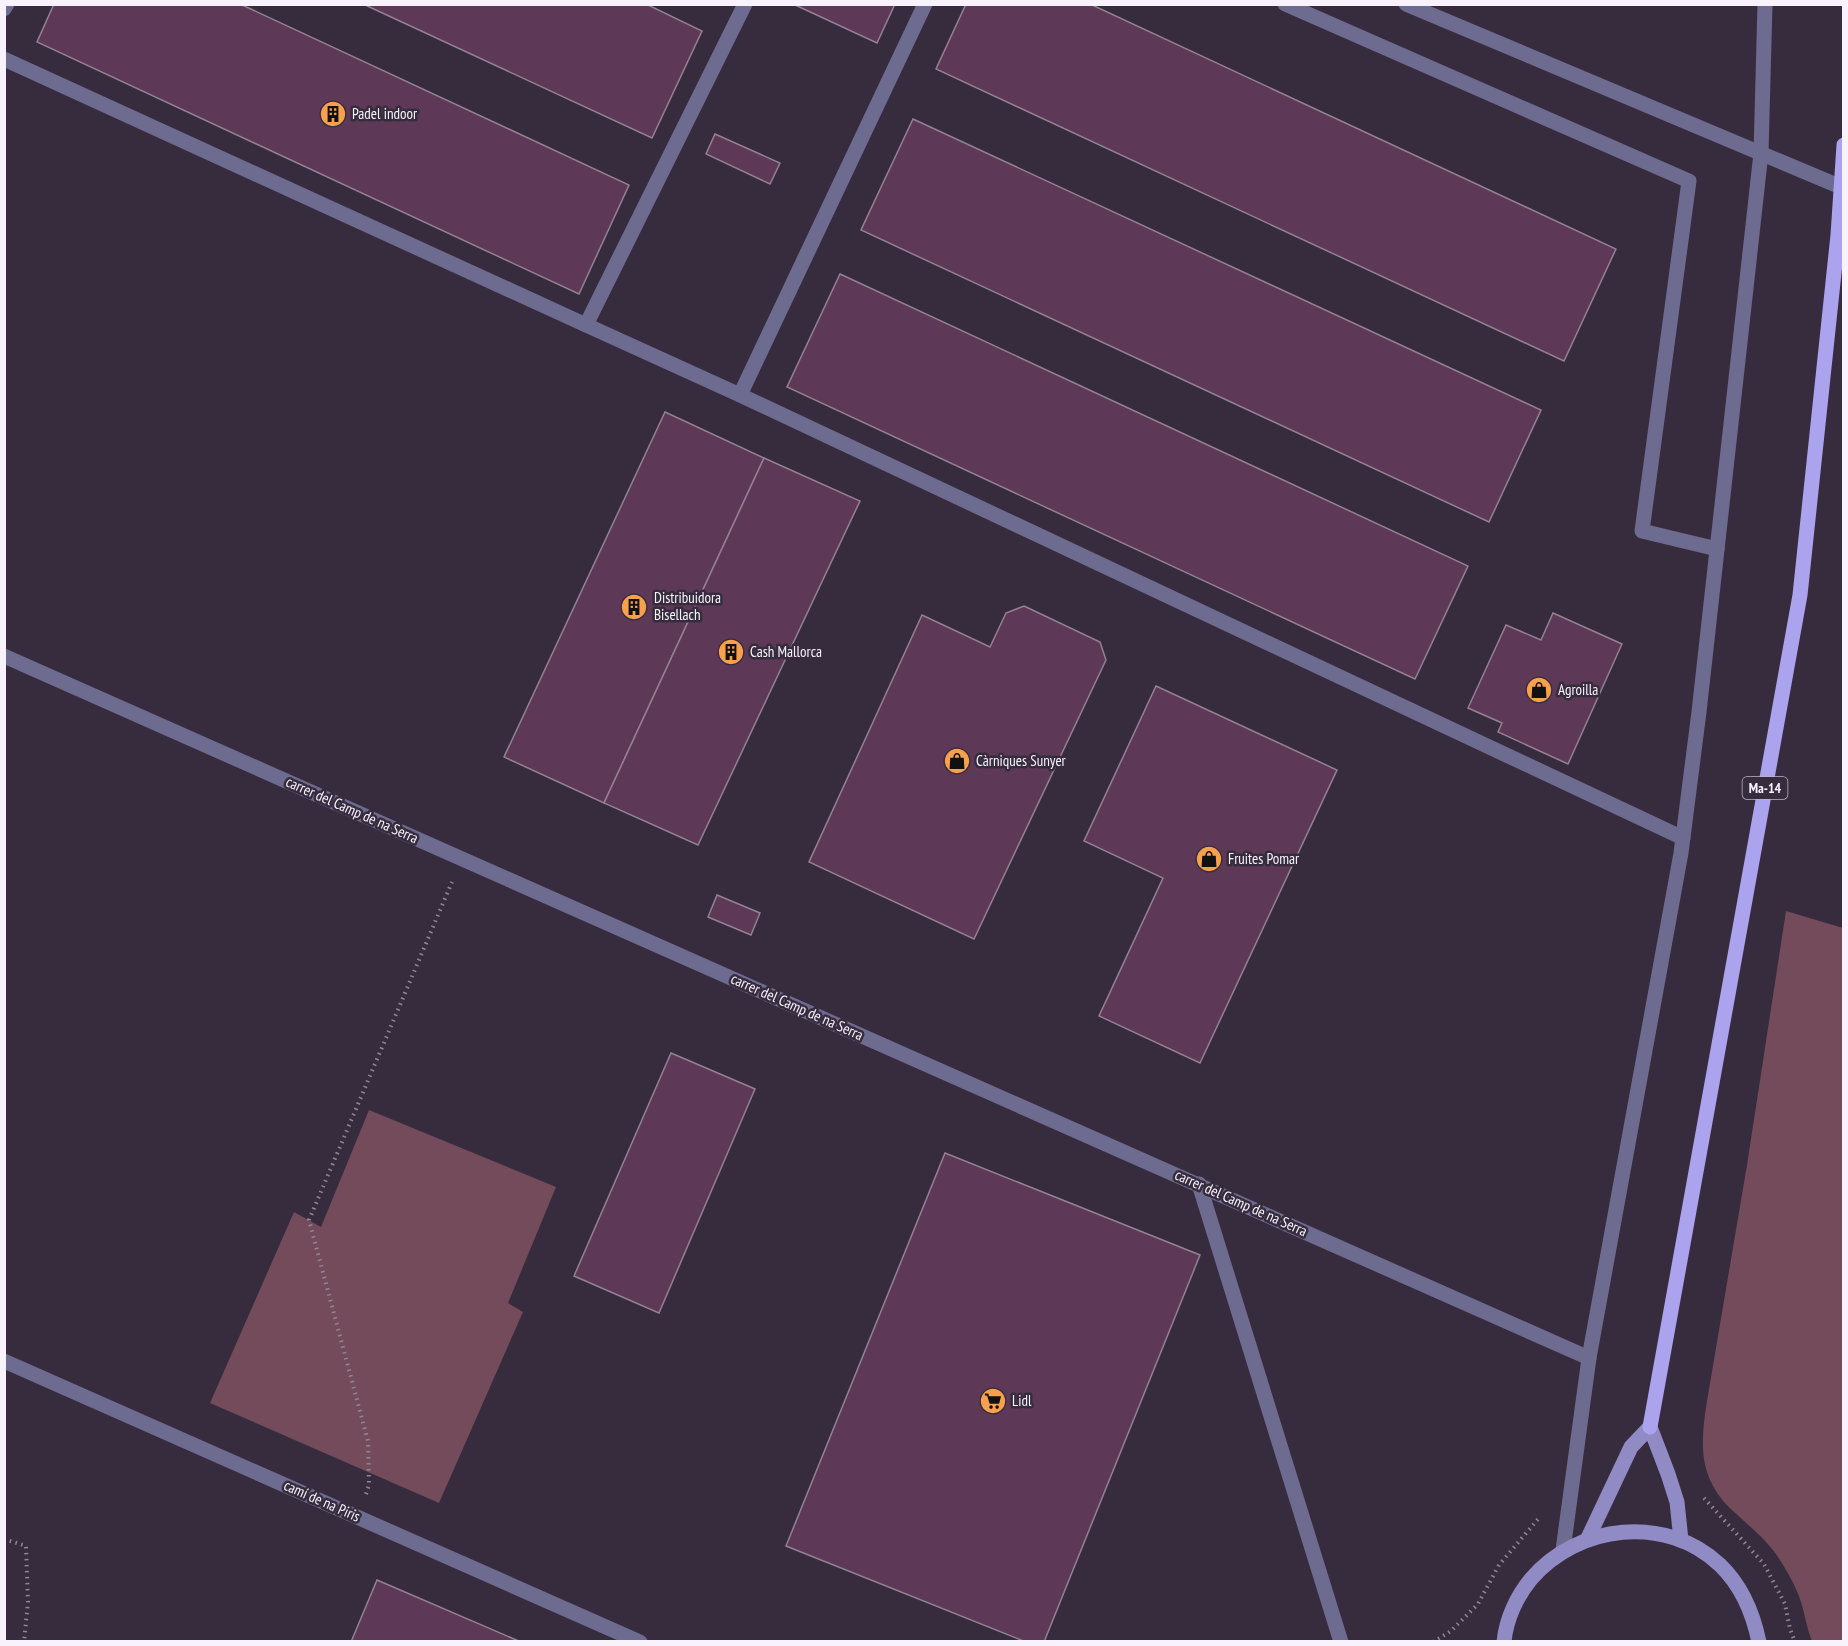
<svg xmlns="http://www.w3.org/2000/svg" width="1848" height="1646" viewBox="0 0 1848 1646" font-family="'PT Sans Narrow',sans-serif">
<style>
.green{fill:#734b5a}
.building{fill:#5d3957;stroke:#948191;stroke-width:1.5}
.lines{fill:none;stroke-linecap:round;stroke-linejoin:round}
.path{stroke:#8f8796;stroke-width:4;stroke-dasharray:1.5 4.5;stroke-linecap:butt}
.service{stroke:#6e6b90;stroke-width:15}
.pedestrian{stroke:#6e6b90;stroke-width:15}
.minor{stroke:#6e6b90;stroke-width:15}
.secondary{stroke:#908ac5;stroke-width:15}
.primary{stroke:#aba3ee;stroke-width:15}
.labels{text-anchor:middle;stroke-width:5;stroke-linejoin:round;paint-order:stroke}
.shield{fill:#362c3e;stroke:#beb7c4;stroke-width:1.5}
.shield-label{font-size:14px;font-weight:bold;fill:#f8f2fd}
.poi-label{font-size:15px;fill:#f8f2fd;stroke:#362c3e;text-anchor:start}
.street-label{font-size:15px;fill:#f8f2fd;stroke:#362c3e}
</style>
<rect width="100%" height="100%" fill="#362c3e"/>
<g class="green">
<path d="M1786 911 1843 928V1641H1812C1807 1629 1805 1615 1801 1602 1796 1586 1787 1571 1778 1557 1766 1539 1749 1526 1733 1511 1698 1478 1700 1445 1707 1401L1747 1165Z"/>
<polygon points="369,1110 556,1187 508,1303 523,1312 439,1503 210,1403 294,1212 321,1227"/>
</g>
<g class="building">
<polygon points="54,4 240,4 629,185 579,294 37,42"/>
<polygon points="363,4 646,4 702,31 652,138"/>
<polygon points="793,4 895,4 877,43"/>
<polygon points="966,4 1090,4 1616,249 1564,361 936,69"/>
<polygon points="913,119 1541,410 1489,522 861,230"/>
<polygon points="715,134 780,163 770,184 706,154"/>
<polygon points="840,274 1468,566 1415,679 787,387"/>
<polygon points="665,412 764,458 604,803 504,757"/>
<polygon points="764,458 860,501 698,845 604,803"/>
<polygon points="1024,606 1100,642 1106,660 974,939 809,862 922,615 990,647 1006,613"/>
<polygon points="1553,613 1622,644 1568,764 1498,732 1502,723 1468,708 1506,625 1541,640"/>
<polygon points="1156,686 1337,770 1200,1063 1099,1016 1163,878 1084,841"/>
<polygon points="717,895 760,913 751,935 708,917"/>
<polygon points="671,1053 755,1089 659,1313 574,1276"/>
<polygon points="945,1153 1200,1255 1044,1642 1026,1642 786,1546"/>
<polygon points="377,1580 521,1642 351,1642"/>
</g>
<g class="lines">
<g class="path">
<polyline points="366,1494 369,1485 368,1441 309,1220 452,882"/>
<polyline points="1704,1498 1764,1564 1785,1604 1790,1629 1795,1642"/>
<polyline points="4,1539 26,1546 28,1602 24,1642"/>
<polyline points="1433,1642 1451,1631 1478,1604 1499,1565 1539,1518"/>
</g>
<g class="service">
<polyline points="925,4 740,395 1683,838"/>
<polyline points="1285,4 1689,181 1642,531 1717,549"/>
<polyline points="4,9 7,4"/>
<polyline points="4,59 586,325"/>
<polyline points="740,395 586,325 745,4"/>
</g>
<polyline class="pedestrian" points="1199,1184 1341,1642"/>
<g class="minor">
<polyline points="1406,4 1841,187"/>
<polyline points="4,656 1589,1358"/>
<polyline points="4,1361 640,1642"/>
<polyline points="1563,1550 1589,1358 1681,853 1699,712 1761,153 1765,4"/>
</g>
<g class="secondary">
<polyline points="1588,1538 1631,1447 1650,1427 1668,1474 1677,1502 1681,1540"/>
<path d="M1504 1642C1506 1619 1517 1596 1531 1579 1578 1524 1666 1514 1720 1565 1742 1586 1753 1613 1759 1642"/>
</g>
<polyline class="primary" points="1650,1427 1800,595 1838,235 1844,145"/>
</g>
<defs>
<g id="building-disc" transform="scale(1.35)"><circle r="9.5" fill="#f9a04c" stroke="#362c3e"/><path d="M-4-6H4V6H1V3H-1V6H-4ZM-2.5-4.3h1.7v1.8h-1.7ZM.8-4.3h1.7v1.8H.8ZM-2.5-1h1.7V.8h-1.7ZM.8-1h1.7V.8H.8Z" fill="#111"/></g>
<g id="shop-disc" transform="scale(1.35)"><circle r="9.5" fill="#f9a04c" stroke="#362c3e"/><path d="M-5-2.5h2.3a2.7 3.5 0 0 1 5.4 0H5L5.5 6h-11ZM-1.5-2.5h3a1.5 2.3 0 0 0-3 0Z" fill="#111"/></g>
<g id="supermarket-disc" transform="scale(1.35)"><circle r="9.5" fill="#f9a04c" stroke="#362c3e"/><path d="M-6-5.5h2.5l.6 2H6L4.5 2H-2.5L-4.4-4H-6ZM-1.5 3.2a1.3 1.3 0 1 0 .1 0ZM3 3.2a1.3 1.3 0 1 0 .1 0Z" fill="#111"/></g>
</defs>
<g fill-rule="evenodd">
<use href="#building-disc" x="333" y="114"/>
<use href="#building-disc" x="634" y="607"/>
<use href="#building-disc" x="731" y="652"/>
<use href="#shop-disc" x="1539" y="690"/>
<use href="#shop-disc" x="957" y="761"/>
<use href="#shop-disc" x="1209" y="859"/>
<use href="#supermarket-disc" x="993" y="1401"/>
</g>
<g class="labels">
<rect class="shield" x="1742.5" y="777" width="45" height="22" rx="4.5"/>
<g class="shield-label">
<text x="1765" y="793">Ma-14</text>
</g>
<g class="poi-label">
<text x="352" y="119">Padel indoor</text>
<text x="654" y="603">Distribuidora<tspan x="654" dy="17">Bisellach</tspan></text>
<text x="750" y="657">Cash Mallorca</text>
<text x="1558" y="695">Agroilla</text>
<text x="976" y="766">Càrniques Sunyer</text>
<text x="1228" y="864">Fruites Pomar</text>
<text x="1012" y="1406">Lidl</text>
</g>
<g class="street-label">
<text transform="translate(352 810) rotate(24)" y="5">carrer del Camp de na Serra</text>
<text transform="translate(797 1007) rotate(24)" y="5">carrer del Camp de na Serra</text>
<text transform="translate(1241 1203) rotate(24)" y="5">carrer del Camp de na Serra</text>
<text transform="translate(322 1501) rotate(24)" y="5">camí de na Piris</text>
</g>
</g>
<rect width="1848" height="1646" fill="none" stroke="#f8f2fd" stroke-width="12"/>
</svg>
